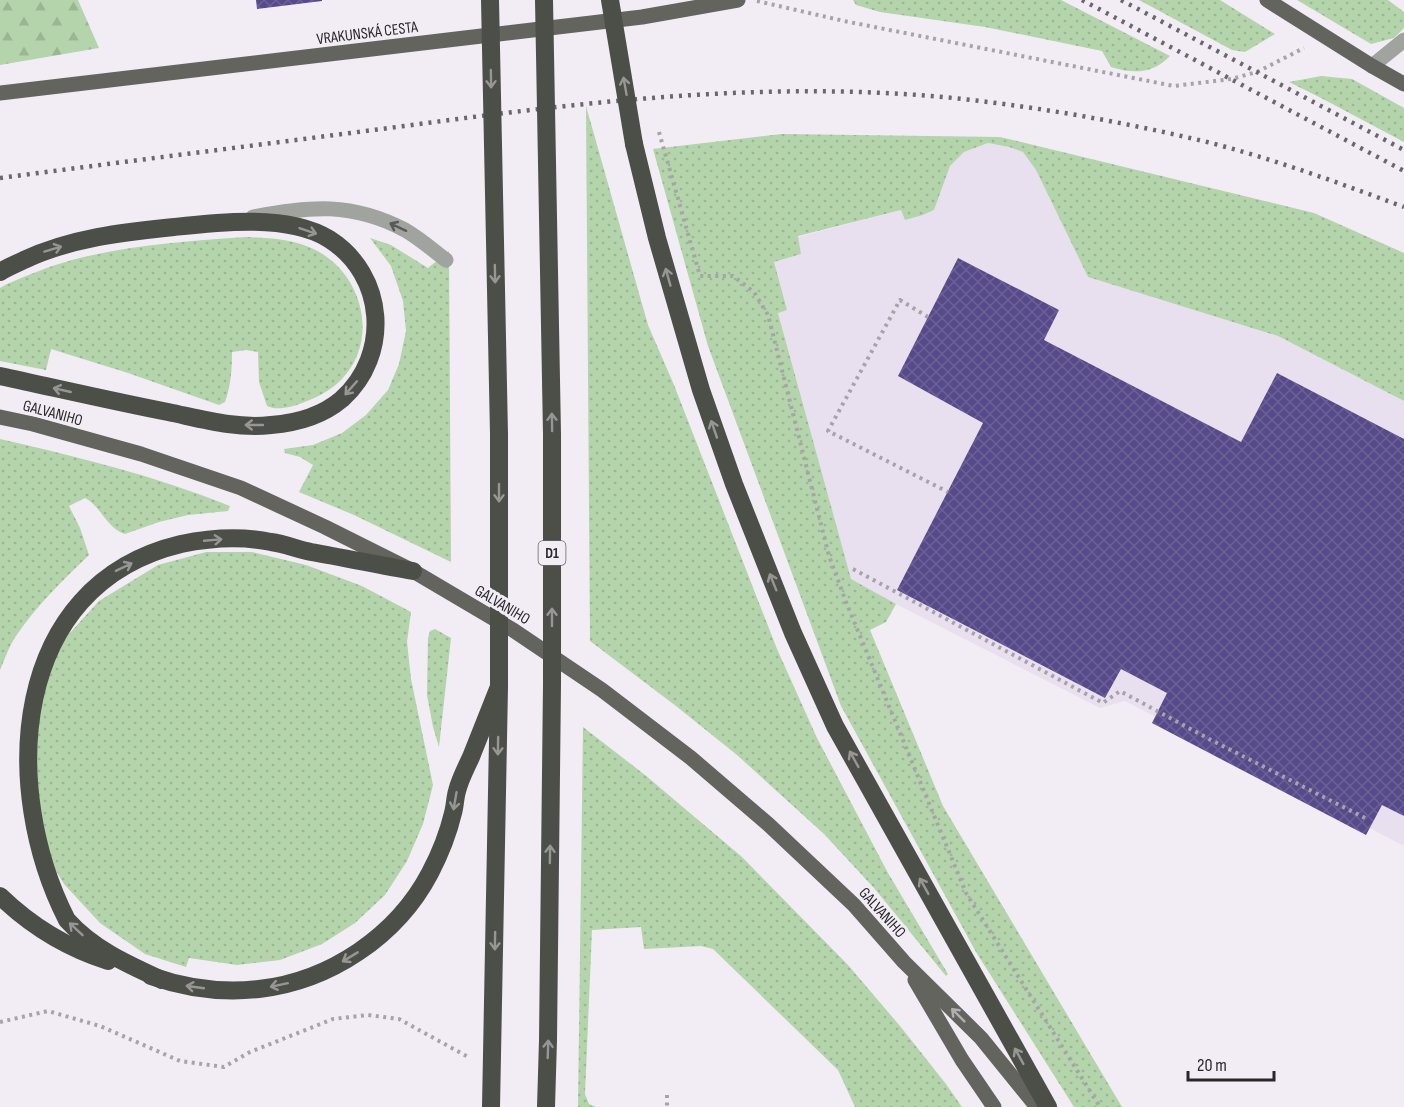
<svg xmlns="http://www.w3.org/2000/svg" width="1404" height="1107" viewBox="0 0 1404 1107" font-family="'Sofia Sans Condensed',sans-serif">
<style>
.built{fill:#e9e0ef}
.grass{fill:url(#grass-dots)}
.forest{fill:url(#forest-firs)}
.building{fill:url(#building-cross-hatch)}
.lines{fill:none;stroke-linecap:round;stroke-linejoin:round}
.path{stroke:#a7a3aa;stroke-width:4;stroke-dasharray:3 4.5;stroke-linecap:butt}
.minor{stroke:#a1a39f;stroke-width:15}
.major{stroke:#62645d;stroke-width:15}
.highway{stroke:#4c4f47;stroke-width:18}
.rail{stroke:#6a676c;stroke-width:4.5;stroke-dasharray:3 6;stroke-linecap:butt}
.highway-bridge{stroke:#4c4f47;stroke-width:18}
.oneway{stroke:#979695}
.oneway2{stroke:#595959}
.oneway3{stroke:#b1afb1}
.labels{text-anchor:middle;stroke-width:6;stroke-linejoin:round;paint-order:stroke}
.shield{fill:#f2ecf5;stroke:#656267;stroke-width:1.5}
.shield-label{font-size:15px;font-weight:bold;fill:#29272a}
.street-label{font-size:16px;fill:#29272a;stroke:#f2ecf5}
</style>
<defs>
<pattern id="grass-dots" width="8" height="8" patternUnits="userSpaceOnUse" patternTransform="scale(1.5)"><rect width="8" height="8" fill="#b4d4ab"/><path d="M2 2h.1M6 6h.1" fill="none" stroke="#9bb693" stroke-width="1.8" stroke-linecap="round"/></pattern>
<pattern id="forest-firs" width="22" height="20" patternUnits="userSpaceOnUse" patternTransform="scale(1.5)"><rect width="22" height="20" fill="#b4d4ab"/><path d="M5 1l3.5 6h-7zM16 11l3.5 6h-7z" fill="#9bb693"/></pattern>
<pattern id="building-cross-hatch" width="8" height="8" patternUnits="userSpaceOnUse" patternTransform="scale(1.5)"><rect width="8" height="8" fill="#564a8b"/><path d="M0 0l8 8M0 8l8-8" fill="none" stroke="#6b6195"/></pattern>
</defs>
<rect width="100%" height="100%" fill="#f2ecf5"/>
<polygon class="built" points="988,143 1009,147 1023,152 1036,170 1088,277 1278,336 1404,401 1404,846 1125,701 1100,708 896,604 851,580 778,312 786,310 773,262 801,254 798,237 901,210 905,220 923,215 934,210 950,166 964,152"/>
<g class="grass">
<path d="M853 0H1061L1170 56C1153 74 1133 74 1111 67L1102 51 985 27 880 12 856 5Z"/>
<polygon points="1139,0 1220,0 1275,34 1245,52 1232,50"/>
<polygon points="1297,0 1388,0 1404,12 1404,28 1394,38 1371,44"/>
<polygon points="1321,76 1352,79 1404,108 1404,142 1323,99 1289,82"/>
<polygon points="586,106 648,325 674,385 777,649 817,738 888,873 948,974 946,976 874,888 824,834 737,755 676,706 590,641"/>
<polygon points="782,134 1000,137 1314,213 1404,253 1404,401 1278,336 1088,277 1036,170 1023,152 1009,147 988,143 964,152 950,166 934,210 923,215 905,220 901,210 798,236 801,254 774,262 787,310 778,313 851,579 896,604 886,622 870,630 943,806 1122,1107 1074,1107 976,952 841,706 708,346 653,149"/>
<path d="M247 237C268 238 289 239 309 247 361 268 382 338 341 380 330 391 316 398 302 403 292 407 277 411 267 406L259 382 258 352 246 350 232 352C232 370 231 385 225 402L219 405 128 373 51 349 46 370 0 361V288L7 284C28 275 50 266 72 260 129 245 188 241 247 237Z"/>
<polygon points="370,238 391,245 428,268 449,251 451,562 354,515 299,492 313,465 300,457 285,453 284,449 313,445 342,433 366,415 388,390 399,364 406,331 403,301 391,266"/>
<path d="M0 439C78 457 156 476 230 506L228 511 188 515 159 522 125 534C107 529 101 506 85 498L69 506 80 528 89 555C63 580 36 606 16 636 9 646 5 659 0 670Z"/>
<polygon points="206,552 252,552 306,565 362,586 411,612 407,642 411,679 433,785 423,824 407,861 385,895 355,923 322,944 280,960 237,965 189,958 186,967 145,954 100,923 64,884 38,841 25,736 58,646 99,601 158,565"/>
<polygon points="435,629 451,638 439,747 433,727 427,695 428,638 430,631"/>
<polygon points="583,727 645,775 742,857 848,965 900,1026 946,1084 962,1107 855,1107 838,1070 713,949 701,946 644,949 641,927 592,930 585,1094 589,1104 596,1107 578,1107"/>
</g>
<polygon class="forest" points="0,0 78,0 99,48 0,65"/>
<g class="building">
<polygon points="256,0 322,0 322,1 257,9"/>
<polygon points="958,258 1059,310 1044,340 1241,442 1277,373 1404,439 1404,816 1382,805 1366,835 1152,723 1167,693 1121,669 1105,698 897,590 983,423 898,376"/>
</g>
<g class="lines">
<g class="path">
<polyline points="757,1 844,21 1174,86 1231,79 1257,72 1304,48"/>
<polyline points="659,132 700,276 733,276 754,292 768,315 829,556 846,602 966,893 1100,1107"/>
<polyline points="928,317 900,300 828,431 948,492"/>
<polyline points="853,569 1103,703 1120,691 1211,740 1369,820"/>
<polyline points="0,1022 48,1011 100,1026 180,1061 224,1067 250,1052 333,1019 368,1015 399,1019 470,1058"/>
<polyline points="667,1095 667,1107"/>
</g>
<g class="minor">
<polyline points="1372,66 1404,40"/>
<path d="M253 217C310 206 352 202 405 230 419 238 433 250 446 260"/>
</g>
<g class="major">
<polyline points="1267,0 1372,66 1404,84"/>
<polyline points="0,93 642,17 738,0"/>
<polyline points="0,417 33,424 141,454 241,488 325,527 413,571 513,630 602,690 691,758 768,824 854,905 904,962 981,1038 1037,1107"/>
<polyline points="915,980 962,1060 994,1107"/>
</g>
<g class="highway">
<polyline points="634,144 657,238 701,390 734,484 793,633 835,726 1048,1107"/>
<path d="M0 272C8 267 16 264 24 260 71 238 123 232 174 227 219 222 289 214 329 239 386 275 391 355 342 399 322 416 297 423 271 425 236 429 202 419 168 412 112 401 56 388 0 376"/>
<path d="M0 896C31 926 67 948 108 961"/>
<path d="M151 976C185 988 223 993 259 989 330 981 397 936 430 873 440 854 448 834 453 813 455 806 455 798 457 791 460 779 466 768 471 757 480 734 489 712 498 689"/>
<path d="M162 980C127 964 93 949 67 920 0 789 9 585 181 544 210 538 242 536 271 542 285 544 297 549 311 552 345 558 379 565 413 571"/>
</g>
<g class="rail">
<polyline points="1082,0 1404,171"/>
<polyline points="1121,0 1404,150"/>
<path d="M0 178C137 160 274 143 412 125 591 101 772 80 953 98 1039 107 1124 122 1207 142 1274 159 1339 183 1404 207"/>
</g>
<g class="highway-bridge">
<polyline points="490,0 499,434 499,687 491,1107"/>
<polyline points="544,0 552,434 552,684 548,1040 546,1107"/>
<polyline points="610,0 634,144"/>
</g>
</g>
<defs><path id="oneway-shaft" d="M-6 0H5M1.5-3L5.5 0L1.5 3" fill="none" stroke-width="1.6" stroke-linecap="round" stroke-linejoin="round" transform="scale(1.5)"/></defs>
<g class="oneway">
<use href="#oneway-shaft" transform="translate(491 79) rotate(89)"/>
<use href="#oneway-shaft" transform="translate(625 86) rotate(-100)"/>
<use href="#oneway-shaft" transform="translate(308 231) rotate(18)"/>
<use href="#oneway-shaft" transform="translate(53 249) rotate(-17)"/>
<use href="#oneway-shaft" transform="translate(495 274) rotate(89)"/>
<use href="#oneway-shaft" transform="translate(668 277) rotate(-106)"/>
<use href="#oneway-shaft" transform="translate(351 388) rotate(131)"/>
<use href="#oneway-shaft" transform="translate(62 390) rotate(-167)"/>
<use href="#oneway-shaft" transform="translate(552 422) rotate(-91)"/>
<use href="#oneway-shaft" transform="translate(254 425) rotate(-180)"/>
<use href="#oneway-shaft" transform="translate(714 429) rotate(-109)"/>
<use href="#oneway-shaft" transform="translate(499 493) rotate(90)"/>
<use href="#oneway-shaft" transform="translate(213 540) rotate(-5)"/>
<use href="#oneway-shaft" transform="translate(124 567) rotate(-26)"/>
<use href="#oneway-shaft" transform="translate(773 582) rotate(-112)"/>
<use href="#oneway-shaft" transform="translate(552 617) rotate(-90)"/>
<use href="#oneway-shaft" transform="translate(498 746) rotate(91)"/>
<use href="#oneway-shaft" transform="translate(854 759) rotate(-119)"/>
<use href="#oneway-shaft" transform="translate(455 801) rotate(100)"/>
<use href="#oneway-shaft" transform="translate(550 854) rotate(-89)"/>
<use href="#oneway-shaft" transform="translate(924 886) rotate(-119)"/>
<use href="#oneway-shaft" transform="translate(76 929) rotate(-137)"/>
<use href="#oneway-shaft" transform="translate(495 941) rotate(91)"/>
<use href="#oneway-shaft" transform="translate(350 957) rotate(149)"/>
<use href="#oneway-shaft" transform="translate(279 985) rotate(168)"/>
<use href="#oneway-shaft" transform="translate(195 987) rotate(-172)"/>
<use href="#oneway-shaft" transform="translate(548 1049) rotate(-88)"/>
<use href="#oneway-shaft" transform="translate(1019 1056) rotate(-119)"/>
</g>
<use class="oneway2" href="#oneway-shaft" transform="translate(398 227) rotate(-155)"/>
<use class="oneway3" href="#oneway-shaft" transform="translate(958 1015) rotate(-135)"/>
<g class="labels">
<rect class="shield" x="538.5" y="541" width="27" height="24" rx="4.5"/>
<g class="shield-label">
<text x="552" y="558">D1</text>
</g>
<g class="street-label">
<text transform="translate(367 32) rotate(-7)" y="6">VRAKUNSKÁ CESTA</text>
<text transform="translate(53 412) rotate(15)" y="6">GALVANIHO</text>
<text transform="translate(503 604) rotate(31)" y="6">GALVANIHO</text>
<text transform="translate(883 912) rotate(48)" y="6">GALVANIHO</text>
</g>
</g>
<path d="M1188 1071v9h86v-9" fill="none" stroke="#29272a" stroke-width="3"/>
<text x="1197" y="1071" font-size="18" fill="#29272a" stroke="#f2ecf5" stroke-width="4.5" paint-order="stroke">20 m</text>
</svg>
